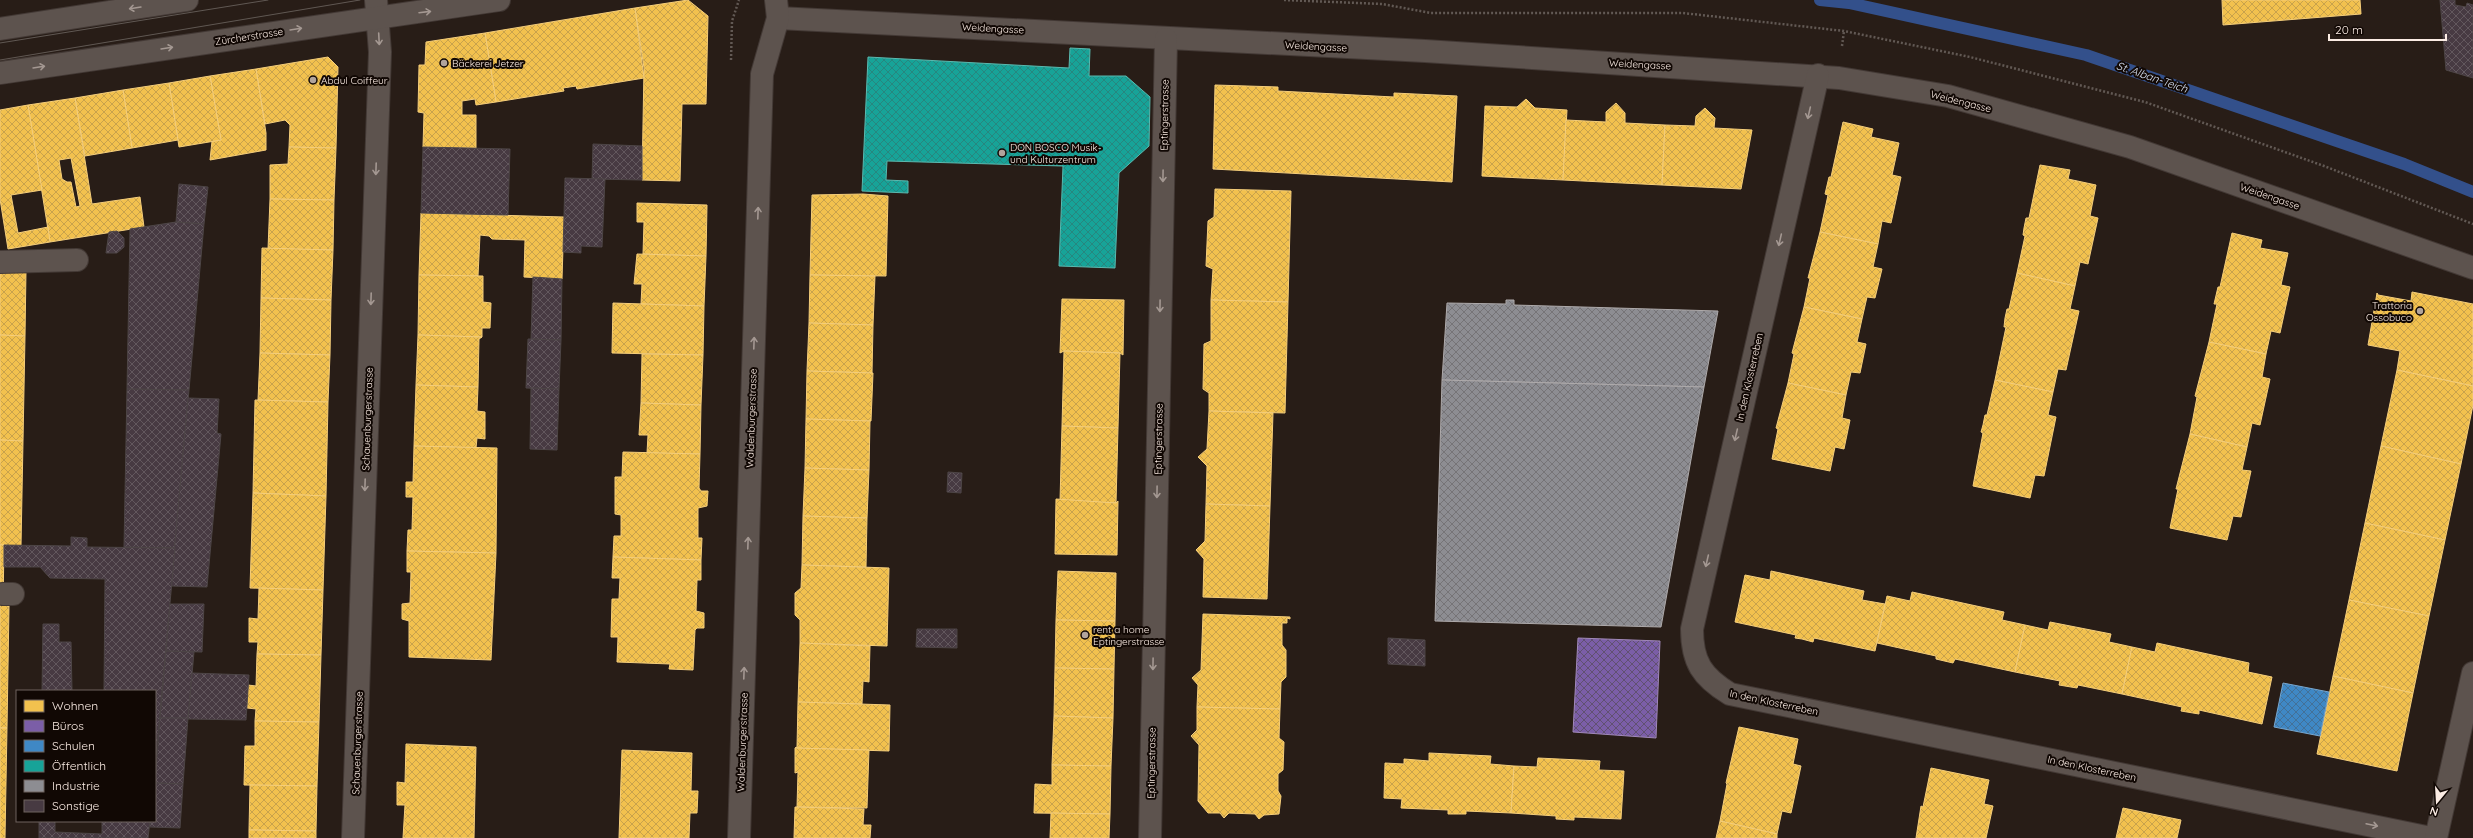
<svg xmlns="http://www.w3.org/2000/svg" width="2473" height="838" viewBox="0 0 2473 838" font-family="Quicksand,sans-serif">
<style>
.homes{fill:url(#homes-cross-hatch);stroke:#f5ce7b;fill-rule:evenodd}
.offices{fill:url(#offices-cross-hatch);stroke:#a189b9}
.schools{fill:url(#schools-cross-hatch);stroke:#77a6ce}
.public{fill:url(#public-cross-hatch);stroke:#5bb9af}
.industry{fill:url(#industry-cross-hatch);stroke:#aeaaab}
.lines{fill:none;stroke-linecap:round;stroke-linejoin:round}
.stream{stroke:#33508b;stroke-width:12}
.building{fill:url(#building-cross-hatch);stroke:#4d4546}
.service-casing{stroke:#433935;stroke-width:24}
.minor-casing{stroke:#433935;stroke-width:24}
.secondary-casing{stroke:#433935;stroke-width:24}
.path{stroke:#625954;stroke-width:2.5;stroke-dasharray:2 2;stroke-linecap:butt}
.service{stroke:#5d534e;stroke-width:22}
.minor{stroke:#5d534e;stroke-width:22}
.secondary{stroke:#5d534e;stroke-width:22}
.tram{stroke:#605853;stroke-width:1}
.oneway{stroke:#a49892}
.poi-dot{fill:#b1a49c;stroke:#110804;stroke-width:1.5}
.labels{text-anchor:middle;stroke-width:4;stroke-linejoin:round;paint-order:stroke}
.street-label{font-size:10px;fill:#fbece4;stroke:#110804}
.poi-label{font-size:10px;fill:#fbece4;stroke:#110804;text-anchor:start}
.water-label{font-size:11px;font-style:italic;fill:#d8e3f6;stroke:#110804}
</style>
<defs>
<pattern id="homes-cross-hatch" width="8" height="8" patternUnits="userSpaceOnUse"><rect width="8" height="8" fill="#f2c14e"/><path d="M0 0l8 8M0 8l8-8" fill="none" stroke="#c8a24c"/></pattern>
<pattern id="offices-cross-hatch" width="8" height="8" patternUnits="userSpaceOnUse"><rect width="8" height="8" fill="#7b5ea7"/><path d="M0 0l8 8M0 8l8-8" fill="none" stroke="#615171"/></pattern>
<pattern id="schools-cross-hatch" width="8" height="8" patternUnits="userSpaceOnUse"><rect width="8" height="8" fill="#3f88c5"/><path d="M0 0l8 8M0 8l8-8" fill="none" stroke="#437198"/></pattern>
<pattern id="public-cross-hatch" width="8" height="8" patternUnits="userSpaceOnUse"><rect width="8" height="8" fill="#17a398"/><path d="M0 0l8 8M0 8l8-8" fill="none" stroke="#27877f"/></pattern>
<pattern id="industry-cross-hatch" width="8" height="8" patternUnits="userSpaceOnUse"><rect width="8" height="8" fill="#8d8d92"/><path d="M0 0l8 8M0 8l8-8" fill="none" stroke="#767477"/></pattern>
<pattern id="building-cross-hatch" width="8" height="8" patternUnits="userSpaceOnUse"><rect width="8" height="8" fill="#473a42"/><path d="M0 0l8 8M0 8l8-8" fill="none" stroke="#62575d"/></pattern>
</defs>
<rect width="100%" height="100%" fill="#281d17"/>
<g class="homes">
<polygon points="688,0 708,16 706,104 682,104 680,181 642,180 644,68 635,8"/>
<polygon points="2222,0 2360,0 2361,14 2223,25"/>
<polygon points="635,8 644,78 577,89 576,86 563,88 564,91 496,102 485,33"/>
<polygon points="485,33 496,102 476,105 475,99 462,101 462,115 476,115 476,148 423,147 424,113 418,112 419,65 425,65 426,42"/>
<polygon points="328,57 338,67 336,148 289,147 290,125 285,120 265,124 256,69"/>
<polygon points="256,69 266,133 266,150 210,160 212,141 221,140 210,76"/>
<polygon points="210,76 221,140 179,147 169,83"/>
<polygon points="169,83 178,140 132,148 123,90"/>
<polygon points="1215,85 1278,87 1278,91 1394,97 1394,93 1457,96 1452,182 1213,169"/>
<polygon points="123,90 132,148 85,156 75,98"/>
<path d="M75 98 92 204 140 197 144 227 50 242 28 105ZM71 158 80 206 76 207 71 182H67L62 179 59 160Z"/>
<polygon points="1526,99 1535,108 1567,110 1563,180 1482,176 1485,106 1517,107"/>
<polygon points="1616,103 1625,113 1625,123 1665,125 1662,185 1563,180 1566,120 1606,122 1606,112"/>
<polygon points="28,105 42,190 11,195 18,233 48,227 50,242 8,249 0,199 0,110"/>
<polygon points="1705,108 1715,118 1714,128 1752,130 1741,189 1662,185 1665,125 1695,126 1696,116"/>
<polygon points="1843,122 1873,129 1871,137 1899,143 1892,175 1901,177 1891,223 1882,221 1878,244 1820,232 1828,195 1825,194 1829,177 1831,177"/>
<polygon points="289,147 336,148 334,200 270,199 270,165 288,164"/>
<polygon points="2040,165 2070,170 2068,179 2096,185 2090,216 2098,218 2088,264 2080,262 2075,286 2017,273 2025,236 2023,235 2024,228 2026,218 2029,218"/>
<polygon points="1215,189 1291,191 1288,302 1211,300 1213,269 1206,266 1208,221 1214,217"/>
<polygon points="863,194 888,196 886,276 810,275 812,195"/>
<polygon points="270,199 334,200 333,250 268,249"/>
<polygon points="637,203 707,205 706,256 643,254 644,222 637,222"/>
<polygon points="421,213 564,217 562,279 524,277 525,240 492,239 489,236 480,235 478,276 419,275"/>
<polygon points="1820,232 1878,244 1873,267 1882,269 1875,298 1867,297 1862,319 1804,307 1810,278 1808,278"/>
<polygon points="2232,233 2262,240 2260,248 2288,253 2281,285 2290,287 2280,333 2271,331 2266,354 2209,342 2217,304 2214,304 2218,287 2220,287"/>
<polygon points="262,248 333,250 331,300 261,298"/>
<polygon points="637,254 706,256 704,306 641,304 642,284 634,284"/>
<polygon points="26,270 25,336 0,335 0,274"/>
<polygon points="2017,273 2075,286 2070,309 2079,311 2066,370 2058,369 2053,392 1995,380 2006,327 2004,327 2005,318 2007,309 2009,309"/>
<polygon points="419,275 483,276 483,302 491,303 490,328 482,328 482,337 418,335"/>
<polygon points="810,275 875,276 873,325 809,323"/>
<polygon points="2412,292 2473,304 2473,386 2397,370 2400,351 2368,345 2377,293 2378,295 2411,301"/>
<polygon points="261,298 331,300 330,355 260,353"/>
<polygon points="1062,299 1124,300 1123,355 1120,353 1064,351 1060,353"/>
<polygon points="1211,300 1288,302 1285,413 1209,411 1209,393 1203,389 1204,344 1211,341"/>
<polygon points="613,303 704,306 703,355 612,353"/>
<polygon points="1804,307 1862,319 1857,342 1866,344 1860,373 1851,372 1846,395 1788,383 1794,354 1792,353"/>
<polygon points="809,323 873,325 872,373 807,371"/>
<polygon points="0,335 25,336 23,441 0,440"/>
<polygon points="418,335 482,337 479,339 478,387 416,385"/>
<polygon points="2209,342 2266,354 2262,377 2270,379 2260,425 2252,423 2247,447 2190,434 2197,397 2195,396"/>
<polygon points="1064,351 1120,353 1118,428 1062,426"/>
<polygon points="260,353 330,355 328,402 258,400"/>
<polygon points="642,354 703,355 701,405 641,403"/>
<polygon points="2397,370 2473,386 2473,405 2461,464 2381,446"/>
<polygon points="807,371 873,373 871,421 806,419"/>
<polygon points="1995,380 2053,392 2048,415 2056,417 2044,476 2035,475 2030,498 1973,486 1983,433 1981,432 1983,425 1985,415 1987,415"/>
<polygon points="1788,383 1846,395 1842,418 1850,420 1844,449 1835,447 1830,471 1772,459 1778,429 1776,428"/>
<polygon points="416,385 478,387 477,411 485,412 485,439 477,438 476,448 414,446"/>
<polygon points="255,400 328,402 326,496 253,493"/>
<polygon points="641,403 701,405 700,454 647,453 648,435 639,435"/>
<polygon points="1209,411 1273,413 1270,506 1206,504 1207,466 1198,457 1207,449"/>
<polygon points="806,419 870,421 869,470 805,468"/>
<polygon points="1062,426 1118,428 1116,503 1060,501"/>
<polygon points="2190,434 2247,447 2242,470 2251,471 2241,517 2233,516 2227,540 2170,528 2178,489 2176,489"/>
<polygon points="0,440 23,441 21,546 0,545"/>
<polygon points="414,446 497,448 496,553 407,551 408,530 412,530 413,497 406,497 406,482 413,482"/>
<polygon points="2381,446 2461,464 2445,540 2365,523"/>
<polygon points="623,452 700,454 699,488 701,491 708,491 707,506 698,508 698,538 702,538 701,560 613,557 614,536 621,536 621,515 615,514 615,477 622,477"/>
<polygon points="805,468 869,470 867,518 803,516"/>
<polygon points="253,493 326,496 323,590 250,588"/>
<polygon points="1056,499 1116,503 1118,501 1117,555 1055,554"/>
<polygon points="1206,504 1270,506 1267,599 1203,597 1204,559 1196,550 1205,541"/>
<polygon points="803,516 867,518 866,567 802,565"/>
<polygon points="2365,523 2445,540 2429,616 2349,600"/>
<polygon points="0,545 4,545 3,605 0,605"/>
<polygon points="407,551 496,553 491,660 409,657 409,621 402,619 402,604 410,603 411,572 407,572"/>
<polygon points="613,557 701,560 701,580 697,580 696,611 704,613 704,628 697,628 695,630 693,670 669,669 670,664 617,662 618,637 611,637 612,599 619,599 620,578 612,578"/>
<polygon points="802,565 889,568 887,646 800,643 800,620 795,615 795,593 801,588"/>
<polygon points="1058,571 1116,573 1115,621 1056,620"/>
<polygon points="1771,571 1864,591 1862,600 1885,604 1875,651 1814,638 1813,642 1802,639 1795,638 1796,635 1735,622 1745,575 1770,580"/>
<polygon points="259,588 323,590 321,655 257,654 258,642 249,642 249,618 258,619"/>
<polygon points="1912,592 2004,612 2002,620 2025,625 2015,672 1955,659 1953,663 1936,659 1936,656 1877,643 1887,596 1910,601"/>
<polygon points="2349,600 2429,616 2413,693 2333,676"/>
<polygon points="0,605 9,606 7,728 0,728"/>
<polygon points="1203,614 1290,617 1290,619 1287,618 1287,623 1282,623 1282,645 1286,650 1286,677 1281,682 1280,709 1197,707 1198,685 1192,678 1201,670"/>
<polygon points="1056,620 1115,621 1114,669 1055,668"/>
<polygon points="2050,622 2111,634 2109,642 2132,647 2122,694 2078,685 2077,688 2059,685 2060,681 2015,672 2025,625 2048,630"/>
<polygon points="800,643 870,646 869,682 863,681 862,704 798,702"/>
<polygon points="2157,643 2249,663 2248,672 2272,677 2262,724 2199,710 2199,714 2181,711 2182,707 2122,694 2132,647 2155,652"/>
<polygon points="257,654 321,655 319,722 255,721 256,709 247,708 248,685 256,686"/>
<polygon points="1055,668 1114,669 1113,718 1054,716"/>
<polygon points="2333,676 2413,693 2397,771 2317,754"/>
<polygon points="798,702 890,705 889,751 795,748 797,747"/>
<polygon points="1197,707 1280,709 1279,738 1284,742 1283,770 1278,774 1278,791 1281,796 1279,814 1264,815 1259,819 1255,814 1229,813 1224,818 1220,813 1208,813 1198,801 1199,745 1191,736 1197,730"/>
<polygon points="1054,716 1113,718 1111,766 1052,765"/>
<polygon points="255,721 319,722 317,786 244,785 245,746 255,746"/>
<polygon points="1739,727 1798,739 1793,764 1801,766 1791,813 1782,811 1777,834 1720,821 1727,784 1726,783"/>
<polygon points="0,728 7,728 5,838 0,838"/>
<polygon points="406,744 476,747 474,838 403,838 405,805 397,805 397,782 405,783"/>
<polygon points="795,748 869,750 867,808 797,807 798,772 795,773"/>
<polygon points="622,750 692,753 691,791 698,791 697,813 690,813 689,838 619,838"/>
<polygon points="1429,753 1491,756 1490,764 1514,766 1511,813 1466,811 1466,814 1448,814 1448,810 1401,808 1402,799 1384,798 1385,763 1404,764 1404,759 1429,761"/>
<polygon points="1538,758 1600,761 1599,770 1624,771 1621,819 1574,817 1574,820 1556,819 1556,816 1511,813 1514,766 1537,767"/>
<polygon points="1052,765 1111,766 1110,814 1034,813 1035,784 1052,785"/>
<polygon points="1931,768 1989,780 1984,804 1993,806 1986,838 1916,838 1921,806 1923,807"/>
<polygon points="250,785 317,786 316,831 249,830"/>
<polygon points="795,807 864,809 863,825 871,825 870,838 794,838"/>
<polygon points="2123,808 2181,820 2177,838 2116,838"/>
<polygon points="1051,813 1110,814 1109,838 1050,838"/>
<polygon points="1720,821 1777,834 1777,838 1716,838"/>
<polygon points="249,830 316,831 316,838 249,838"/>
</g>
<polygon class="offices" points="1578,638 1660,641 1656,738 1573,732"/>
<polygon class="schools" points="2283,683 2329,692 2320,736 2274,727"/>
<polygon class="public" points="1070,48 1090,49 1089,76 1126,76 1150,97 1149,146 1119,173 1115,268 1059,266 1063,166 887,161 886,180 908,181 908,193 862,191 868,57 1069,68"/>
<g class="industry">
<polygon points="1506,300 1514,300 1514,305 1718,311 1704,387 1442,380 1447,303 1506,304"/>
<polygon points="1442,380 1704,387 1661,627 1435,621"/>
</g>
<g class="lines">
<polyline class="stream" points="1820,0 1849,3 2086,55 2404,164 2473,192"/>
</g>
<g class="building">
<polygon points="2440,0 2455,0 2455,5 2466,7 2467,3 2473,5 2473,78 2446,70"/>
<polygon points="593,144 642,146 642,180 592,179"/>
<polygon points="423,147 510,149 508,215 421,213"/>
<polygon points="565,178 605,179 602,247 581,246 581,253 563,252"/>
<polygon points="179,184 208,187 204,224 176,222"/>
<polygon points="176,222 204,224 189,390 127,389 130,229"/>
<polygon points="117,231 124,238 124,247 117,253 106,253 109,232"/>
<polygon points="533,277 562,279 561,340 531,339"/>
<polygon points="528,339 561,340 559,389 526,388"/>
<polygon points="531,388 559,389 557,450 530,449"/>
<polygon points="127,389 189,390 175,548 124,547"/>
<polygon points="188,398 219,399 217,433 221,434 207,587 171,586"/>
<polygon points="948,472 962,473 961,493 947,492"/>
<polygon points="71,537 87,538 87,547 175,548 155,768 155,691 104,691 105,579 50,578 40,567 4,567 4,545 71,546"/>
<polygon points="170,604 204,604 202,652 166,651"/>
<polygon points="43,624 59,624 59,642 71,642 72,691 42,691"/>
<polygon points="917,629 957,629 957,648 916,647"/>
<polygon points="1388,638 1425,640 1425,666 1388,664"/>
<polygon points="166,651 194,652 188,719 160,718"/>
<polygon points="192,673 249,675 246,720 188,719"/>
<polygon points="160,718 188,718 183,784 155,783"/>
<polygon points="155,783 183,784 180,828 150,827 150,821 155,821"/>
<polygon points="39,821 55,821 55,832 102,834 102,821 150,821 148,838 39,838"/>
</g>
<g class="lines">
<g class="service-casing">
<g id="service">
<polyline points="0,262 77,260"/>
<polyline points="3,594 13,594"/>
</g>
</g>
<g class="minor-casing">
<g id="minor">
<polyline points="778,18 1425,51 1839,78 1948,96 2130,147 2473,268"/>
<path d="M1818 75 1692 629C1692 662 1702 677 1730 694L2431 838"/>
<polyline points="353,838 380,52 376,0"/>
<polyline points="739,838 762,74 778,18 776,0"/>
<polyline points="1150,838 1166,39"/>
<polyline points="2436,838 2473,673"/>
</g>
</g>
<g class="secondary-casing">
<g id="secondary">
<polyline points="0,29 187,0"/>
<polyline points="0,73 499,0"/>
</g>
</g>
<g class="path">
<polyline points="1284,0 1382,4 1431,13 1683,13 1844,31 1970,57 2145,102 2324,166 2473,224"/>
<polyline points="1842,46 1844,31"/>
<polyline points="731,60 732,21 739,0"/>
</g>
<use href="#service" class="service"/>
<use href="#minor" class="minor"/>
<use href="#secondary" class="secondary"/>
<g class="tram">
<polyline points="0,43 268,0"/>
<polyline points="0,60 360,0"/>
</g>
</g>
<defs><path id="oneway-shaft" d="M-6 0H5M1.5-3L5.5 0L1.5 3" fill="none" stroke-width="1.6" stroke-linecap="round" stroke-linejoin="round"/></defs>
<g class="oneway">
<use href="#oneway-shaft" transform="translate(135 8) rotate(171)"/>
<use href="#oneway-shaft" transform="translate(425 12) rotate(-7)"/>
<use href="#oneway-shaft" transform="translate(296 29) rotate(-9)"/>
<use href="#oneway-shaft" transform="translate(379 39) rotate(87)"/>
<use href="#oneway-shaft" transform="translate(167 48) rotate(-9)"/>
<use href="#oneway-shaft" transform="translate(39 67) rotate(-9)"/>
<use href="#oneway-shaft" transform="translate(1809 113) rotate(103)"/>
<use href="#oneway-shaft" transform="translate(376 169) rotate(92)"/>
<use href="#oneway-shaft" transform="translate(1163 176) rotate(91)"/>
<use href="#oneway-shaft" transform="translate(758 213) rotate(-88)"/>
<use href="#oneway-shaft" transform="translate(1780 240) rotate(103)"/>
<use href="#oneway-shaft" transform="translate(371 299) rotate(92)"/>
<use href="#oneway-shaft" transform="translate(1160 306) rotate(91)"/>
<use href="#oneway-shaft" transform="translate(754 343) rotate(-88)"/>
<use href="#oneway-shaft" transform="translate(1736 435) rotate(103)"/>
<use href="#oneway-shaft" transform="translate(365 485) rotate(92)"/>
<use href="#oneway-shaft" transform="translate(1157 492) rotate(91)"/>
<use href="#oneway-shaft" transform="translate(748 543) rotate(-88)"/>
<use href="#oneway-shaft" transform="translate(1707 561) rotate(103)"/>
<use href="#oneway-shaft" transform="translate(1153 664) rotate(91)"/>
<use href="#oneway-shaft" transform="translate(744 673) rotate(-88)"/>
<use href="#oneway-shaft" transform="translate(2372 825) rotate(12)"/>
</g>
<g class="poi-dot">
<circle cx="444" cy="63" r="4"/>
<circle cx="313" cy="80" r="4"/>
<circle cx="1002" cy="153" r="4"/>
<circle cx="2420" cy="311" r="4"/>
<circle cx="1085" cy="635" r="4"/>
</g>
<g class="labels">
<g class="street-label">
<text transform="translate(993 28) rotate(3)" y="4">Weidengasse</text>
<text transform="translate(249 36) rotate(-9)" y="4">Zürcherstrasse</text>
<text transform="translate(1316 46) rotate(3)" y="4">Weidengasse</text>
<text transform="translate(1640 64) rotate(3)" y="4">Weidengasse</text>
<text transform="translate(1961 101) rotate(14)" y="4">Weidengasse</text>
<text transform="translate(1164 115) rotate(-89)" y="4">Eptingerstrasse</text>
<text transform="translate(2270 196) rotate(19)" y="4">Weidengasse</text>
<text transform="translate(1749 377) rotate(-77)" y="4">In den Klosterreben</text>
<text transform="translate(751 418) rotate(-88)" y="4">Waldenburgerstrasse</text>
<text transform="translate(367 419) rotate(-88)" y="4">Schauenburgerstrasse</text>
<text transform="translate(1158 439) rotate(-89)" y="4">Eptingerstrasse</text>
<text transform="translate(1774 702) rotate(12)" y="4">In den Klosterreben</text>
<text transform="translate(742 742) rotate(-88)" y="4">Waldenburgerstrasse</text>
<text transform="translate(357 743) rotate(-88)" y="4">Schauenburgerstrasse</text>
<text transform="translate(1151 763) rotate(-89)" y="4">Eptingerstrasse</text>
<text transform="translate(2092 768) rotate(12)" y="4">In den Klosterreben</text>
</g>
<g class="poi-label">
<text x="452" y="67">Bäckerei Jetzer</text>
<text x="321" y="84">Abdul Coiffeur</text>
<text x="1010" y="151">DON BOSCO Musik-<tspan x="1010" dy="12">und Kulturzentrum</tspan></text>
<text x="2412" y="309" text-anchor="end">Trattoria<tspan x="2412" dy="12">Ossobuco</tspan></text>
<text x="1093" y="633">rent a home<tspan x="1093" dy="12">Eptingerstrasse</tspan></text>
</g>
<g class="water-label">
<text transform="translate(2152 77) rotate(19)" y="4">St. Alban-Teich</text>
</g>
</g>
<rect x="16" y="690" width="140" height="132" fill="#110804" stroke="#6f635e"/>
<rect x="24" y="700" width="20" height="12" fill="#f2c14e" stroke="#6f635e"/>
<text x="52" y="710" font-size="12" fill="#fbece4">Wohnen</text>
<rect x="24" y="720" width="20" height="12" fill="#7b5ea7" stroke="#6f635e"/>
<text x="52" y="730" font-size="12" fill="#fbece4">Büros</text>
<rect x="24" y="740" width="20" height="12" fill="#3f88c5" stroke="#6f635e"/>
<text x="52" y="750" font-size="12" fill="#fbece4">Schulen</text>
<rect x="24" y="760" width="20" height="12" fill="#17a398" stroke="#6f635e"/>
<text x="52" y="770" font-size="12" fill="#fbece4">Öffentlich</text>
<rect x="24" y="780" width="20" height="12" fill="#8d8d92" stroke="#6f635e"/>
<text x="52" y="790" font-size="12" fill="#fbece4">Industrie</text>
<rect x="24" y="800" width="20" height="12" fill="#473a42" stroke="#6f635e"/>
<text x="52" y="810" font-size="12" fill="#fbece4">Sonstige</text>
<g transform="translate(2437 802) rotate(198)" stroke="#110804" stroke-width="3" paint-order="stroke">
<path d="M0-3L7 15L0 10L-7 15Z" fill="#fbece4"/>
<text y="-6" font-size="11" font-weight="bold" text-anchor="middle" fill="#fbece4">N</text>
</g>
<path d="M2329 34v6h117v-6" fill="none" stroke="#fbece4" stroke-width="2"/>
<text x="2335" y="34" font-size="12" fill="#fbece4" stroke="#110804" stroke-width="3" paint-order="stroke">20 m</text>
</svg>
